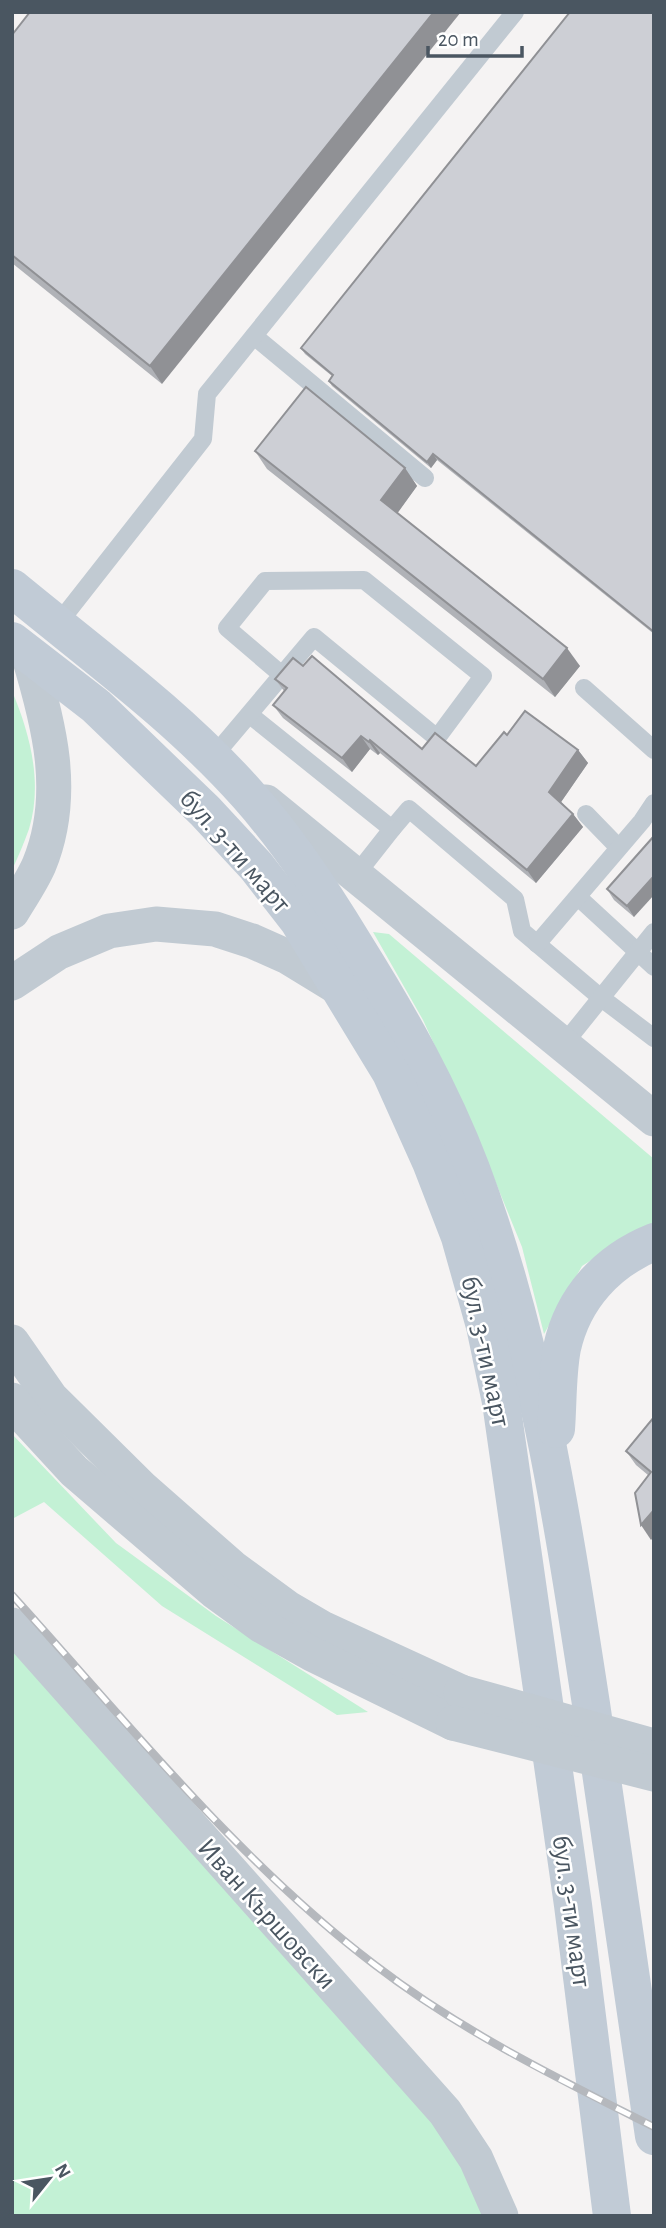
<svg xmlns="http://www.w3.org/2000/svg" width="666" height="2228" viewBox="0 0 666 2228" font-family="'Alegreya Sans',sans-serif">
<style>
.green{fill:#c3f1d5}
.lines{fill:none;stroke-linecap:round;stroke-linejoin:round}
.lane{stroke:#c1cad2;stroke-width:18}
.street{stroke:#c1cad2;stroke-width:35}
.secondary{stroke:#c1cbd6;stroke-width:38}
.rail-casing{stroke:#b5b8bd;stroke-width:8}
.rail{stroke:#fff;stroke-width:5;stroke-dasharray:16;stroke-linecap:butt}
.street-bridge{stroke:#c1cad2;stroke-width:35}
.wall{fill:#b0b2b7}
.shaded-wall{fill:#909195}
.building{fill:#cdcfd5;stroke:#909195;stroke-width:2}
.labels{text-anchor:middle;stroke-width:5;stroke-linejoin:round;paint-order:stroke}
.street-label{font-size:28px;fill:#4a5661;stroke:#fff}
</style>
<rect width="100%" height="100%" fill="#f5f3f3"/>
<g class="green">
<path d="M12 691C30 734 43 783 29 829 24 843 18 857 12 870Z"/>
<polygon points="373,932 389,934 654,1159 654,1225 636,1232 582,1266 544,1334 522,1247 480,1144 423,1020"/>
<polygon points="12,1434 116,1543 216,1616 368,1712 337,1715 162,1606 44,1502 12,1519"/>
<polygon points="12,1650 435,2119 488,2216 12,2216"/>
</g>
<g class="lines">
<g class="lane">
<polyline points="254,336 425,478"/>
<polyline points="57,625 203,439 207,394 515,12"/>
<polyline points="584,688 654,750"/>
<polyline points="250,715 392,829 409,809 515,899 522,931 600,997 654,1038"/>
<polyline points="213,757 314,637 437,738 483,676 364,580 265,581 227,628 282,675"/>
<polyline points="586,814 618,847"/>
<polyline points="355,876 392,829"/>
<polyline points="578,897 654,967"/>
<polyline points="537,944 642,821 654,803"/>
<polyline points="563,1045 654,932"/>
</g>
<g class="street">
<polyline points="266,802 654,1119"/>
<path d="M12 912C21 897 32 881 39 865 68 795 49 723 28 654"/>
<polyline points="12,983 59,952 109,931 156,924 215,929 252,941 288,957 342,990"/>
<polyline points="12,1342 51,1398 142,1488 232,1567 288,1608 324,1629 461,1692"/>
<polyline points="12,1400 27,1420 74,1471 214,1591 262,1626 312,1654 453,1723"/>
<polyline points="12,1625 445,2112 476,2159 501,2216"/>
</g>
<g class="secondary">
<path d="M12 588C92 654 179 717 248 795 288 840 323 893 354 944 399 1016 441 1090 471 1169 536 1341 563 1523 591 1704 612 1848 633 1992 654 2136"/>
<polyline points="12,641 96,706 205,811 256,866 298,920 391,1073 431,1162 460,1237 485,1326 501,1402 573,1905 612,2216"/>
<path d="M556 1429C558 1403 557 1374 562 1348 573 1298 607 1261 654 1242"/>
</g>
<g class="rail-casing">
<path id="rail" d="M12 1595C128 1723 238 1861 375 1965 461 2031 557 2078 654 2127"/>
</g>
<use href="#rail" class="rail"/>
<g class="street-bridge">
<polyline points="461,1692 654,1746"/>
<polyline points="453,1723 654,1774"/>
</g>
</g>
<g class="wall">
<polygon points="654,12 654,634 437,460 431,468 332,386 329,381 332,376 305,354 301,348"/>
<polygon points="12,35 162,384 12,263"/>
<polygon points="255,451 405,468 417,486 397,513 580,666 555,697 267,469"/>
<polygon points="303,666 422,749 476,766 507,735 578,750 588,763 561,802 573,814 583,827 536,883 380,753 378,755 370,749 352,772 283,718 273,705 284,691 275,679"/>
<polygon points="654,836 634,917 614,900 607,889"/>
<polygon points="654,1417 651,1540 648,1475 636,1465 626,1451"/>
</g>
<g class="shaded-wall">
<polygon points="434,12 461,12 162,384 150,366"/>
<polygon points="433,454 437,460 431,468 427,462"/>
<polygon points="405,468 417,486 394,518 381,500"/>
<polygon points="567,648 580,666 555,697 543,679"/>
<polygon points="361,736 370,749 352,772 342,758"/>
<polygon points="370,740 380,753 378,755 369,742"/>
<polygon points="578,750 588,763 559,805 549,792"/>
<polygon points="573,814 583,827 536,883 527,870"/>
<polygon points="654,876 654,895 634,917 627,906"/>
<polygon points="654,1510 654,1537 651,1540 641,1525"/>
</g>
<g class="building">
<polygon points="30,12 434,12 150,366 12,255 12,35"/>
<polygon points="570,12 654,12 654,632 433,454 427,462 329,381 333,375 301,348"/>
<polygon points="306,387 405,468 381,500 567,648 543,679 255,451"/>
<polygon points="312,656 422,749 435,733 476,766 504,732 507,735 525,711 578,750 549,792 573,814 527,870 370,740 369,742 361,736 342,758 273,705 287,688 275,679 293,658 303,666"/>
<polygon points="654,836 654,876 627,906 607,889"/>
<polygon points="654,1417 654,1510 641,1525 635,1493 651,1472 626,1451"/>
</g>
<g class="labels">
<g class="street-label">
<text transform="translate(236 850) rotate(49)" y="10">бул. 3-ти март</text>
<text transform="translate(487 1351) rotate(78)" y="10">бул. 3-ти март</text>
<text transform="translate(573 1911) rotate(82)" y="10">бул. 3-ти март</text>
<text transform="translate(268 1913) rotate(48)" y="10">Иван Кършовски</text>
</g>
</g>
<rect width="666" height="2228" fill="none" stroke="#4a5661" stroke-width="28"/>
<g transform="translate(49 2179) rotate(60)" stroke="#ffffff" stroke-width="5" paint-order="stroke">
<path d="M0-5L12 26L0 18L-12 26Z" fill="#4a5661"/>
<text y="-10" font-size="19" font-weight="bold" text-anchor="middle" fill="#4a5661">N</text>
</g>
<path d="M428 46v10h94v-10" fill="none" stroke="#4a5661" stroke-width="3.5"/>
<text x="438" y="46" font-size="21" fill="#4a5661" stroke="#ffffff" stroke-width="5" paint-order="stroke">20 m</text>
</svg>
